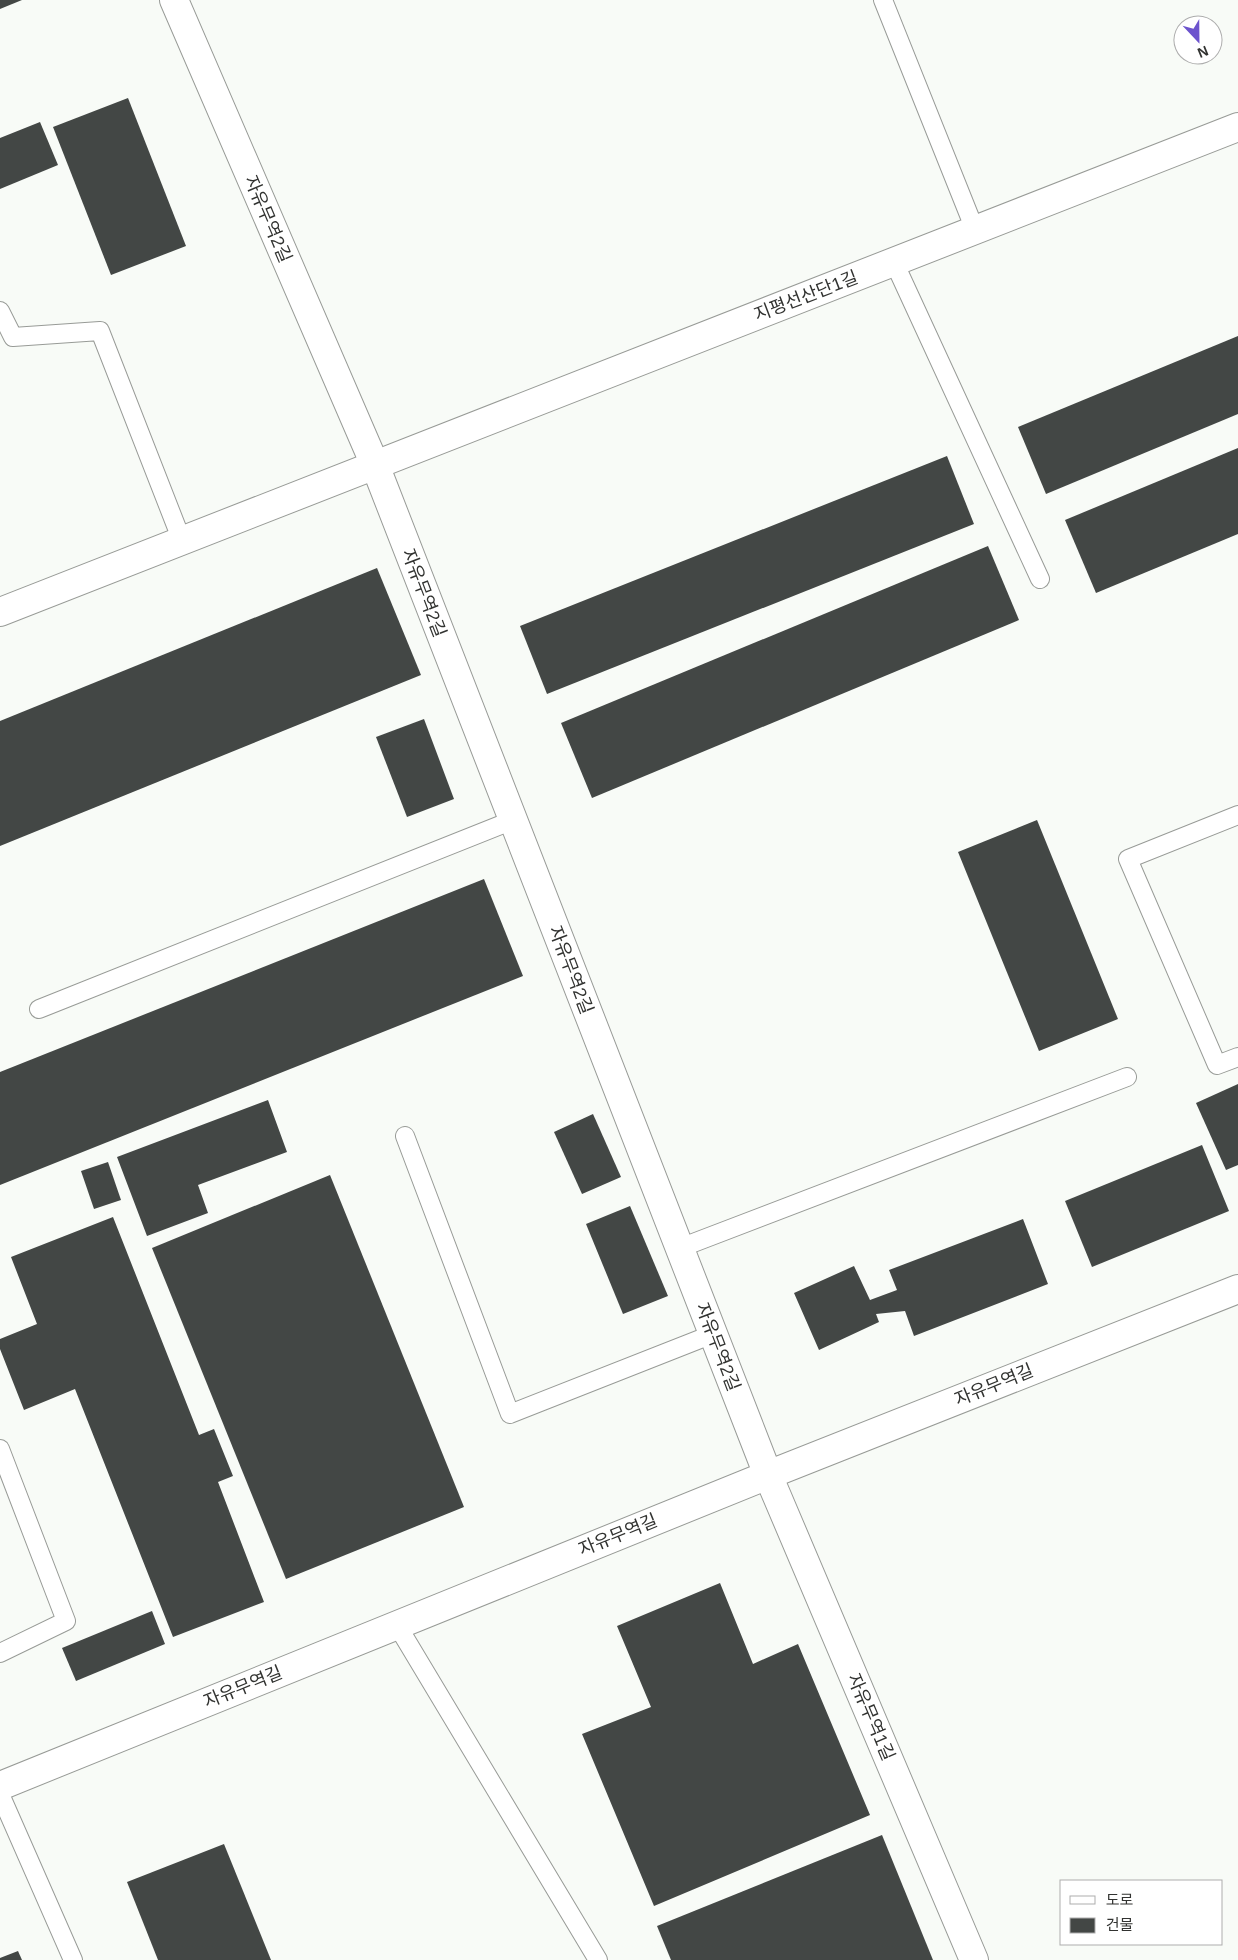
<svg xmlns="http://www.w3.org/2000/svg" width="1238" height="1960" viewBox="0 0 1238 1960" font-family="Arial,'Noto Sans KR',sans-serif">
<style>
.building{fill:#434745}
.lines{fill:none;stroke-linecap:round;stroke-linejoin:round}
.lane-casing{stroke:#989b97;stroke-width:20}
.street-casing{stroke:#989b97;stroke-width:30}
.lane{stroke:#fff;stroke-width:18}
.street{stroke:#fff;stroke-width:28}
.labels{text-anchor:middle;stroke-width:5;stroke-linejoin:round;paint-order:stroke}
.street-label{font-size:18px;fill:#323331;stroke:#fff}
</style>
<rect width="100%" height="100%" fill="#f8fbf7"/>
<g class="building">
<polygon points="0,0 22,0 0,9"/>
<polygon points="128,98 186,246 111,275 53,127"/>
<polygon points="40,122 58,165 0,189 0,138"/>
<polygon points="1238,336 1238,414 1046,494 1018,427"/>
<polygon points="1238,448 1238,534 1096,593 1065,520"/>
<polygon points="947,456 974,524 547,694 520,626"/>
<polygon points="988,546 1019,620 592,798 561,723"/>
<polygon points="377,568 421,675 0,846 0,721"/>
<polygon points="424,719 454,799 407,817 376,737"/>
<polygon points="1037,820 1118,1019 1039,1051 958,852"/>
<polygon points="484,879 523,976 0,1185 0,1072"/>
<polygon points="1238,1084 1238,1165 1226,1170 1196,1103"/>
<polygon points="268,1100 287,1152 198,1185 208,1213 147,1236 117,1157"/>
<polygon points="593,1114 621,1177 582,1194 554,1132"/>
<polygon points="1202,1145 1229,1211 1092,1267 1065,1201"/>
<polygon points="108,1162 121,1200 94,1209 81,1171"/>
<polygon points="330,1175 464,1507 286,1579 152,1248"/>
<polygon points="630,1206 668,1296 623,1314 586,1224"/>
<polygon points="113,1217 199,1435 214,1429 233,1476 218,1482 264,1602 173,1637 75,1389 24,1410 0,1349 0,1339 37,1324 11,1257"/>
<polygon points="1023,1219 1048,1284 914,1336 905,1311 876,1314 879,1322 819,1350 794,1293 854,1266 870,1300 897,1290 889,1270"/>
<polygon points="720,1583 753,1664 798,1644 870,1815 654,1906 582,1734 651,1707 617,1626"/>
<polygon points="152,1611 165,1644 76,1681 62,1648"/>
<polygon points="882,1835 933,1960 671,1960 657,1926"/>
<polygon points="224,1844 271,1960 158,1960 127,1882"/>
<polygon points="18,1951 22,1960 0,1960 0,1958"/>
</g>
<g class="lines">
<g class="lane-casing">
<g id="lane">
<polyline points="883,0 975,230"/>
<polyline points="894,262 1040,579"/>
<polyline points="0,311 13,337 100,331 182,541"/>
<polyline points="1238,815 1128,859 1217,1065 1238,1057"/>
<polyline points="39,1009 513,820"/>
<polyline points="405,1136 510,1414 713,1334"/>
<polyline points="680,1248 1127,1077"/>
<polyline points="0,1449 66,1621 0,1653"/>
<polyline points="397,1625 598,1960"/>
<polyline points="0,1794 73,1960"/>
</g>
</g>
<g class="street-casing">
<g id="street">
<polyline points="174,0 375,465 768,1475 974,1960"/>
<polyline points="0,612 1238,127"/>
<polyline points="0,1786 768,1475 1238,1289"/>
</g>
</g>
<use href="#lane" class="lane"/>
<use href="#street" class="street"/>
</g>
<g class="labels">
<g class="street-label">
<text transform="translate(268 219) rotate(67)" y="6">자유무역2길</text>
<text transform="translate(806 296) rotate(-21)" y="6">지평선산단1길</text>
<text transform="translate(424 593) rotate(69)" y="6">자유무역2길</text>
<text transform="translate(571 970) rotate(69)" y="6">자유무역2길</text>
<text transform="translate(718 1347) rotate(69)" y="6">자유무역2길</text>
<text transform="translate(994 1385) rotate(-22)" y="6">자유무역길</text>
<text transform="translate(618 1535) rotate(-22)" y="6">자유무역길</text>
<text transform="translate(243 1687) rotate(-22)" y="6">자유무역길</text>
<text transform="translate(871 1717) rotate(67)" y="6">자유무역1길</text>
</g>
</g>
<rect x="1060" y="1880" width="162" height="65" fill="#ffffff" stroke="#adadad"/>
<rect x="1070" y="1896" width="25" height="8" fill="#ffffff" stroke="#adadad"/>
<text x="1106" y="1905" font-size="15" fill="#323331">도로</text>
<rect x="1070" y="1918" width="25" height="15" fill="#434745" stroke="#adadad"/>
<text x="1106" y="1930" font-size="15" fill="#323331">건물</text>
<g transform="translate(1198 40) rotate(158)"><circle r="24" fill="#ffffff" stroke="#adadad"/>
<path d="M0-4L9 19L0 12L-9 19Z" fill="#6c53cd"/>
<text y="-8" font-size="14" font-weight="bold" text-anchor="middle" fill="#323331">N</text>
</g>
</svg>
